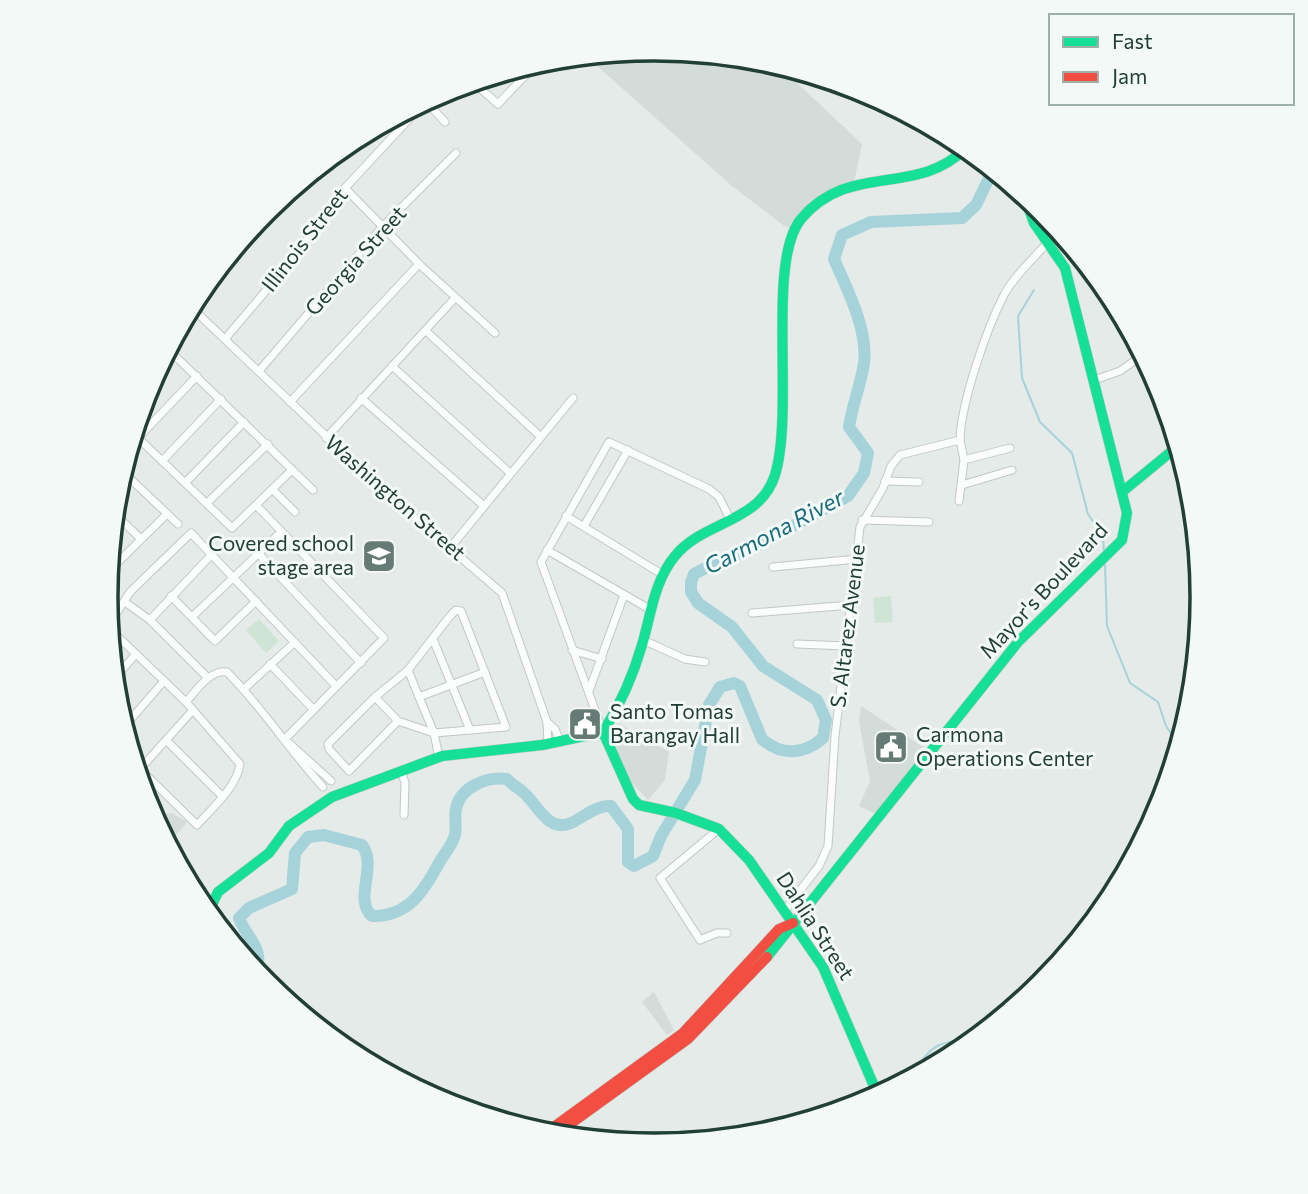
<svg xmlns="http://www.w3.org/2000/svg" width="1308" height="1194" viewBox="0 0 1308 1194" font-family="Commissioner,sans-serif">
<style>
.built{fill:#d3dcd8}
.green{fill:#cee4d4}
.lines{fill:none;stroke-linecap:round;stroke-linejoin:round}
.stream{stroke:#a5d3d9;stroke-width:2}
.river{stroke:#a5d3d9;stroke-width:12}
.street-casing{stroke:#c2c8c5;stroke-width:9}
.fast-casing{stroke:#c1c8c5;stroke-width:11}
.jam-casing{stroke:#c1c8c5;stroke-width:11}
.street{stroke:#fbfcfc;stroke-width:7}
.fast{stroke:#16e098;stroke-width:10}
.jam{stroke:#f24e42;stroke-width:10}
.labels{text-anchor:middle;stroke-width:6;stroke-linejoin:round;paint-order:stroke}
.street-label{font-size:21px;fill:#223f37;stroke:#f3f9f6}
.poi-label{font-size:21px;fill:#223f37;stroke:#f3f9f6;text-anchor:start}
.water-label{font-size:23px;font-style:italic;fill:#1a6d7c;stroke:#f3f9f6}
.rim{fill:none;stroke:#223f37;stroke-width:3.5}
</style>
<rect width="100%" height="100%" fill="#e5ebe8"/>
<g class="built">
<polygon points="654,49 761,60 778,65 862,144 854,182 830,192 794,230 783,225 732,186 586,56"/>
<polygon points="861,706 926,749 878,815 859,806 870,781 859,721"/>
<polygon points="618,723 669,752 665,780 648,800 629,780 608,738"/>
<polygon points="172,813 187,822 168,845 152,815"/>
<polygon points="654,992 674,1030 667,1035 642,1002"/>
</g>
<g class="green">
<polygon points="891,596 893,622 875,623 873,598"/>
<polygon points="259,619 279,641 266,653 246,630"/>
</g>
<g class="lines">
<g class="stream">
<polyline points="1066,245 1069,244"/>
<polyline points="1034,290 1018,316 1022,378 1040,422 1072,453 1088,514 1103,536 1104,551"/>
<polyline points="1105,563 1107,626 1130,683 1158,702 1166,726 1179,745"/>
<path d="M914 1076C928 1044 941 1041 975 1039"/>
</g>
<path class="river" d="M256 972C265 948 246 937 239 918L249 908 292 889 295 853 308 837 324 835 362 845C378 866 353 899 372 916 408 917 424 891 439 863 444 854 452 846 455 835 457 826 454 817 456 809 460 787 487 776 507 779 512 785 519 788 524 793 538 805 548 833 571 823 586 816 594 806 611 806L628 829V862L634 866 653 856 661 836 695 780 709 705 720 687 734 683 740 686 762 739C781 756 804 755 823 738L826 720 817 700 763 666 732 627 698 603 691 592V582L694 574 713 564 749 550 848 496 864 473 868 453 849 427C852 406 861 384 864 363 868 329 847 289 834 259L842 235 871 222 962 218 976 205 993 170"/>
<g class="street-casing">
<g id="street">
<polyline points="516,69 524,77"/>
<polyline points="473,82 498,104 538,62"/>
<polyline points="362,135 363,134"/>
<polyline points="345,188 419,264 495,333"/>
<polyline points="1043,234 1056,227"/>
<polyline points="191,307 389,496 502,593 547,722 555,729 560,742"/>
<polyline points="426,331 540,436"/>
<polyline points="225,339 286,267 345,188 423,104 428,104 445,122"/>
<polyline points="392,366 510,473"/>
<polyline points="259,371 383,226 456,153"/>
<polyline points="155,374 174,355 313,490"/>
<polyline points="1094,380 1120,371 1143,355"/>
<polyline points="361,398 484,506"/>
<polyline points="290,402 419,264"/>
<polyline points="134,434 232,528 292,470"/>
<polyline points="138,438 197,376"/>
<polyline points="326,438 455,298"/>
<polyline points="964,460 1010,448"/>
<polyline points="162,461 221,399"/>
<polyline points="122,471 178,524"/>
<polyline points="885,481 919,482"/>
<polyline points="185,483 244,422"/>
<polyline points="962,485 1012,470"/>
<polyline points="273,490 295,512"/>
<polyline points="959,501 964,460 960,440"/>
<polyline points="207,503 268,444"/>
<polyline points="257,506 384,638 285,739"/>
<polyline points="114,513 141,539"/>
<polyline points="566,516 660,573"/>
<polyline points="862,520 929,522"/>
<polyline points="584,526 628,450"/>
<polyline points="450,548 573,398"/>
<polyline points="547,550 651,610"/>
<polyline points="258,553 361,663"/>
<polyline points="773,567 858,559"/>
<polyline points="109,571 167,514"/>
<polyline points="171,596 215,641 256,601"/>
<polyline points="125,602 150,620 208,678"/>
<polyline points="752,613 851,605"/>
<polyline points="193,616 281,532"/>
<polyline points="150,620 213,553"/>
<polyline points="109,625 130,592 191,533 336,686"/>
<path d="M109 628 186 702 240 764C237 787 212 808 197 825L135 764"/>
<polyline points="433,639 470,730"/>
<polyline points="643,640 685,659 705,662"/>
<polyline points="797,644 846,646"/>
<polyline points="572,650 602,659"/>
<polyline points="270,664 313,709"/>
<polyline points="408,670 419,697"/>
<polyline points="114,679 136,654"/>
<polyline points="244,689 295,642"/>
<polyline points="589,691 624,595"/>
<polyline points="375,697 398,721 434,733"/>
<path d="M186 702C196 691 210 669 227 672 263 708 289 750 323 787"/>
<polyline points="398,721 349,771 329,749 328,744 375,697 408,670 450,616 456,610 461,611 506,727 434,733 439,757"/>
<polyline points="547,722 548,744"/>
<polyline points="124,727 164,681"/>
<polyline points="603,732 541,562 609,442 709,489 719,497 731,521"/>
<polyline points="434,733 419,697 485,672"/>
<polyline points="167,741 222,796"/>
<polyline points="289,743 331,781"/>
<polyline points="140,769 193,710"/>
<polyline points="401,770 405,783 404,815"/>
<polyline points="719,829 660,878 700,940 717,933 727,933"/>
<path d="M785 910 819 866 828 846 835 736 860 527 883 488 891 466 900 455 960 440C961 403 986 330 1004 295 1014 276 1034 258 1049 241"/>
</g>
</g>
<g class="fast-casing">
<g id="fast">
<polyline points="1122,492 1178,446"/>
<path d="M603 732C620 705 633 676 642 645 651 615 654 581 675 556 703 521 760 523 775 475 795 409 766 262 801 219 849 161 916 198 966 148"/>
<polyline points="603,732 633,799 639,805 676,813 719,829 749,860 823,967 874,1086 875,1097"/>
<polyline points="208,913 218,892 269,853 289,826 332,797 442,756 542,745 603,732"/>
<polyline points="767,957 1018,642 1122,540 1127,513 1065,268 1034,223 1024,195"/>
</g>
</g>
<g class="jam-casing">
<g id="jam">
<polyline points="544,1134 683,1033 779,929 793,923"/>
<polyline points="555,1135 688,1039 767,957"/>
</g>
</g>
<use href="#street" class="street"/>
<use href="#fast" class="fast"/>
<use href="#jam" class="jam"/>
</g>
<defs>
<g id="school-square" transform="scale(1.75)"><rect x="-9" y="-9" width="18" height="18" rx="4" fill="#667b75" stroke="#f3f9f6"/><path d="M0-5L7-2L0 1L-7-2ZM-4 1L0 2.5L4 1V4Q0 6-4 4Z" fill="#fff"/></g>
<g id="civic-square" transform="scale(1.75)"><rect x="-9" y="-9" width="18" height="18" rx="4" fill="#667b75" stroke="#f3f9f6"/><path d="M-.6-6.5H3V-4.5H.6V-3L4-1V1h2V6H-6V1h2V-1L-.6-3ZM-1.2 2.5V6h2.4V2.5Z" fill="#fff"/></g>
</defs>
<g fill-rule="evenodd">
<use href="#school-square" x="379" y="556"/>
<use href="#civic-square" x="585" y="724"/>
<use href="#civic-square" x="891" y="747"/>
</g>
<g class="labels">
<g class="street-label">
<text transform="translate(305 240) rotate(-52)" y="7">Illinois Street</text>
<text transform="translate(356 261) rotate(-48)" y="7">Georgia Street</text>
<text transform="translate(395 498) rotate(41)" y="7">Washington Street</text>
<text transform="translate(1044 591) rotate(-47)" y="7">Mayor's Boulevard</text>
<text transform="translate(848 626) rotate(-83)" y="7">S. Altarez Avenue</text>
<text transform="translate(815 926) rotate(57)" y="7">Dahlia Street</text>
</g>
<g class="poi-label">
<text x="354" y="551" text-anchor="end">Covered school<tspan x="354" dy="24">stage area</tspan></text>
<text x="610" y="719">Santo Tomas<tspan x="610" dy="24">Barangay Hall</tspan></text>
<text x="916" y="742">Carmona<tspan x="916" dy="24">Operations Center</tspan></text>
</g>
<g class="water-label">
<text transform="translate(774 532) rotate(-28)" y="8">Carmona River</text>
</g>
</g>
<path d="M0 0H1308V1194H0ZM118 597a536 536 0 1 1 1072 0a536 536 0 1 1-1072 0Z" fill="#f3f9f6" fill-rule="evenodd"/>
<path class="rim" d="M118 597a536 536 0 1 1 1072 0a536 536 0 1 1-1072 0Z"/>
<rect x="1049" y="14" width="245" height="91" fill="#f3f9f6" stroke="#9fafaa" stroke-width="2"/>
<rect x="1063" y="37" width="35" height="10" fill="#16e098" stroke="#9fafaa" stroke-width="2"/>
<text x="1112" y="49" font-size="21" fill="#223f37">Fast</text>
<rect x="1063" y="72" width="35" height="10" fill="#f24e42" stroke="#9fafaa" stroke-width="2"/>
<text x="1112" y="84" font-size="21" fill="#223f37">Jam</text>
</svg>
